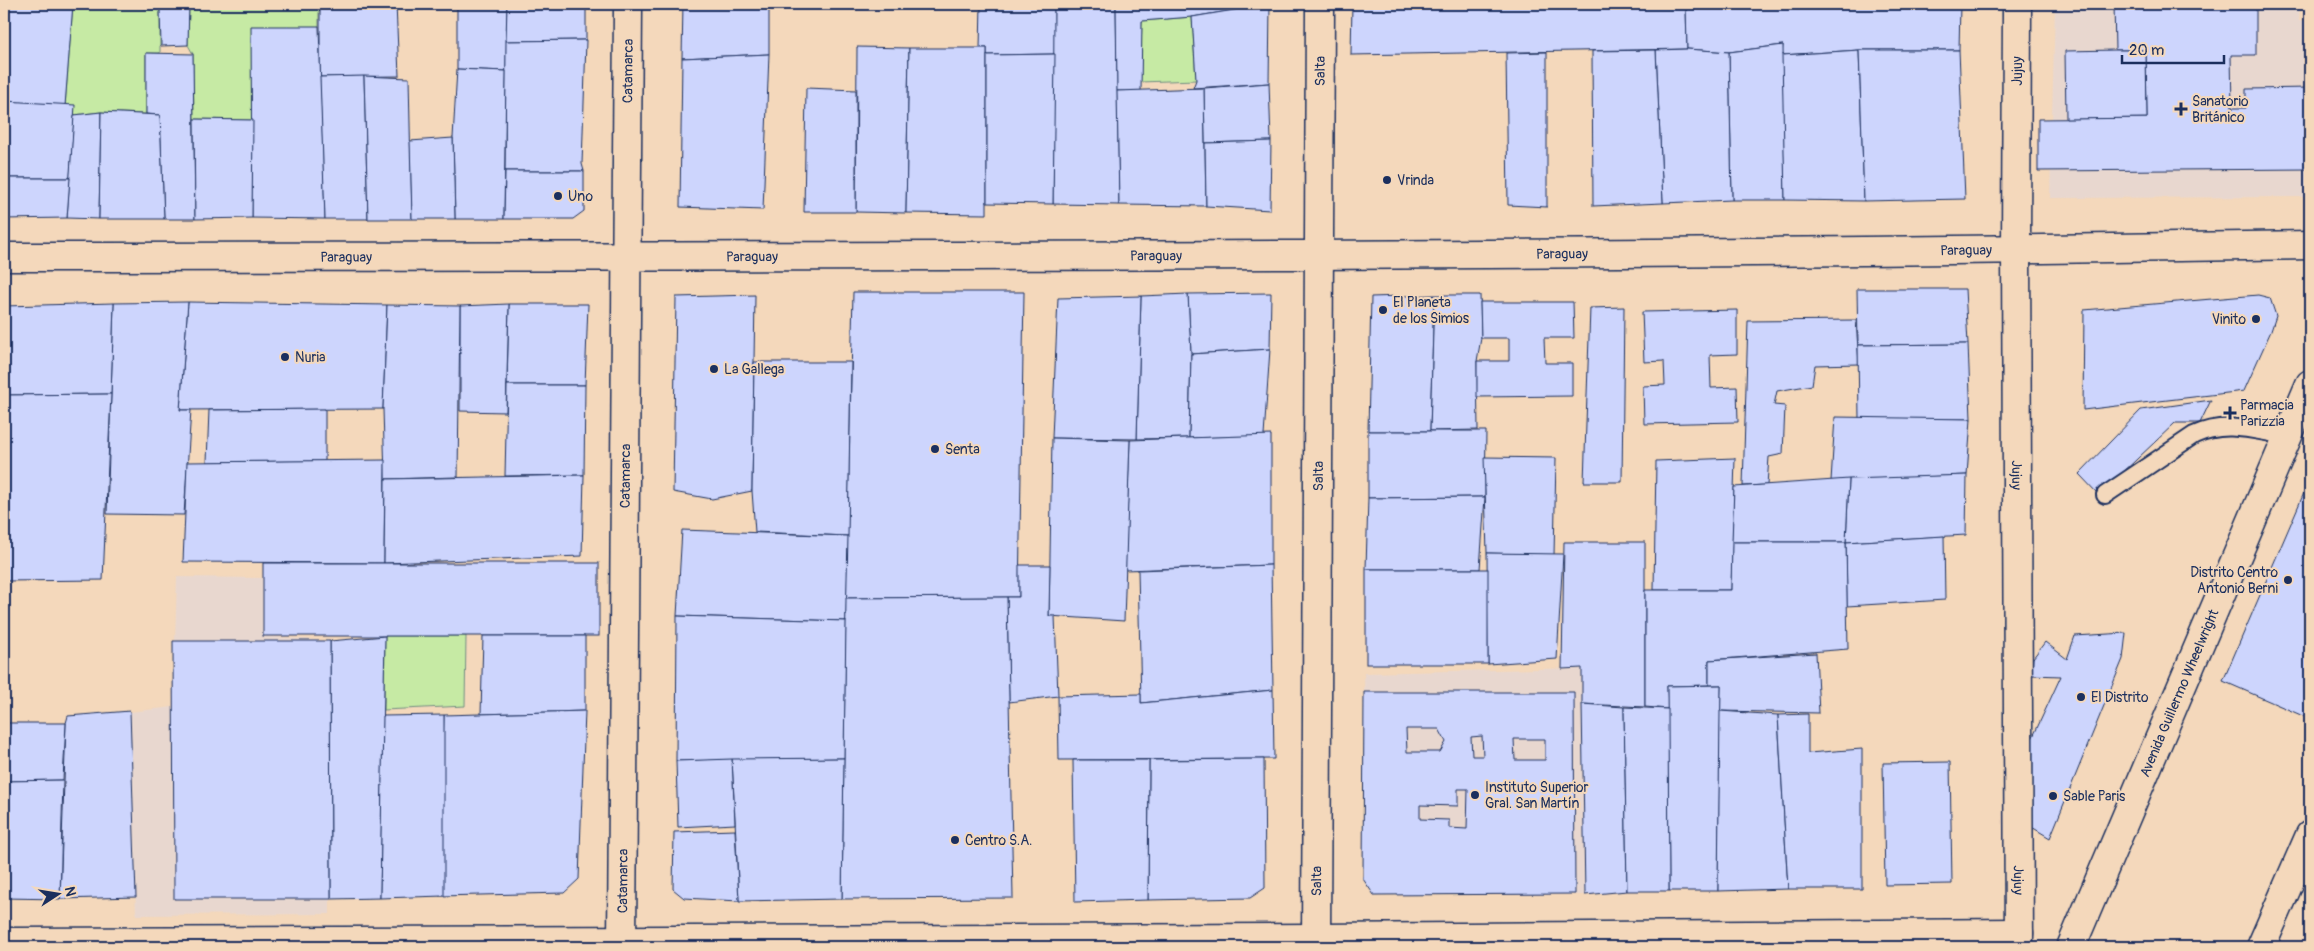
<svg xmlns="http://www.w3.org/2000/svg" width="2314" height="951" viewBox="0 0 2314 951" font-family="Pangolin,sans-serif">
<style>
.built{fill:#e8d7cf}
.green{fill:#c6eaa4;stroke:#708c81}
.building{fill:#cdd5fd;stroke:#1b2f5e;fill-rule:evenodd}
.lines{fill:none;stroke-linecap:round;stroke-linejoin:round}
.lane-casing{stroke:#1b2f5e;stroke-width:20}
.street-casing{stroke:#1b2f5e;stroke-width:31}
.secondary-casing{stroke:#1b2f5e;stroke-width:31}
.primary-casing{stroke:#1b2f5e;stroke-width:31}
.lane{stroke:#f4d8bb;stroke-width:16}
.street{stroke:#f4d8bb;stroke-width:28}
.secondary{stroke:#f4d8bb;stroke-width:28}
.primary{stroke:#f4d8bb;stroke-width:28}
.poi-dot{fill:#1b2f5e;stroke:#f4d8bb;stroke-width:2}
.labels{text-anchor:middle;stroke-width:4;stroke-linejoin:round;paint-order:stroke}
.street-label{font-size:14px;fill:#1b2f5e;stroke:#f4d8bb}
.poi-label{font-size:14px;fill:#1b2f5e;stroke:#f4d8bb;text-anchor:start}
</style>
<rect width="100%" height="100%" fill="#f4d8bb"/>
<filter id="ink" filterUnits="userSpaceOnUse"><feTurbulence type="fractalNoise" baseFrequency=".02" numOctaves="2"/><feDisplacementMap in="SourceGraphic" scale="10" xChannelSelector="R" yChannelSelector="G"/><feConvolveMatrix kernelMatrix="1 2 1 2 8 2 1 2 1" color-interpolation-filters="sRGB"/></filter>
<g filter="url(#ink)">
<g class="built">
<polygon points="2055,4 2300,4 2299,21 2310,21 2310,197 2050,198"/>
<polygon points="177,577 263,578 263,636 330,641 330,914 136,915 130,712 173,707"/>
<polygon points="1582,668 1585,895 1374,895 1368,886 1364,673"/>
</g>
<g class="green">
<polygon points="73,4 114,4 160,10 160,53 146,53 146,114 101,112 74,115 65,106"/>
<polygon points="189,4 319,4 319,26 253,120 194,119 193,54 188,45"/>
<polygon points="1192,17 1196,80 1140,82 1142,21"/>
<polygon points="385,636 466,636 465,706 384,710"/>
</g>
<g class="building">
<polygon points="4,4 73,4 65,106 4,101"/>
<polygon points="114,4 189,4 188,45 161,46 160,10"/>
<polygon points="320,4 396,4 399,76 320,77"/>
<polygon points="457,4 507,4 506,71 457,69"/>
<polygon points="507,4 586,4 586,40 506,41"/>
<polygon points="683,4 769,4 769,54 682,58"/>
<polygon points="981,4 1054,4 1055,54 987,55 987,48 980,48"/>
<polygon points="1054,4 1116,4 1119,205 1053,204"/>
<polygon points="1116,4 1270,4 1192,17 1142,21 1141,91 1117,91"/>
<polygon points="1270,4 1269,83 1193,88 1196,80 1192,17"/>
<polygon points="1352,4 1686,4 1687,49 1351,55"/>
<polygon points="1686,4 1960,4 1959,50 1859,50 1782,55 1783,45 1729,52 1687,49"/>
<polygon points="2114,4 2165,4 2165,8 2205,8 2205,4 2256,4 2256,55 2231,55 2232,108 2246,108 2246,89 2310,88 2310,169 2038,171 2038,119 2147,118 2146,50 2115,50"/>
<polygon points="251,26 319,26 325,219 252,218"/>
<polygon points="586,40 582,164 584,171 505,171 506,41"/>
<polygon points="1783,45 1785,200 1732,200 1729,52"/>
<polygon points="857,47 909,48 906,213 856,212"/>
<polygon points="909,48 987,48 987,214 906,213"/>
<polygon points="1687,49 1729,52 1732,200 1663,203 1656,50"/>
<polygon points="1656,50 1663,203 1593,206 1592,51"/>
<polygon points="1859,50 1864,201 1785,200 1782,55"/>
<polygon points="1859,50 1959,50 1965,199 1864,201"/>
<polygon points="2115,50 2146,50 2147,118 2066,119 2065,51"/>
<polygon points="1547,52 1547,207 1508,205 1506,53"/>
<polygon points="146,53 193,54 195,219 164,219 160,115 146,114"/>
<polygon points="769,54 763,210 680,207 682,58"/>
<polygon points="1055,54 1053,204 987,203 987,55"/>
<polygon points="457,69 506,71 504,219 455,219 453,138"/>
<polygon points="364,76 368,219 325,219 320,77"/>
<polygon points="364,76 409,78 412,219 368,219"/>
<polygon points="1269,83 1271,141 1205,143 1204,88"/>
<polygon points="806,88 856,90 856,212 804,212"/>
<polygon points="1204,88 1206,206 1119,205 1117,91"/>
<polygon points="4,101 75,105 70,178 4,178"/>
<polygon points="101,112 99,219 67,218 74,115"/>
<polygon points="101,112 160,115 164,219 99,219"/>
<polygon points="194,119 253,120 252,218 195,219"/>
<polygon points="453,138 455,219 412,219 410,141"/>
<polygon points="1271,141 1270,210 1206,206 1205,143"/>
<polygon points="505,171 584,171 584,211 573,219 504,219"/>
<polygon points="4,178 70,178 67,218 4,219"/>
<polygon points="1857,289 1965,289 1968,344 1858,345"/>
<polygon points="853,292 1024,292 1019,597 846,598"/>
<polygon points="1271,293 1270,349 1191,354 1188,294"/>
<polygon points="1188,294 1191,354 1189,438 1137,439 1141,296"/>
<polygon points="755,295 752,491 712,499 673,492 676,297"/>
<polygon points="1434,295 1430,431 1368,431 1371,297"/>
<polygon points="1434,295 1480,295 1481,338 1477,361 1478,430 1430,431"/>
<polygon points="2258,295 2270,298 2276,316 2271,331 2244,391 2083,410 2084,310"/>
<polygon points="1141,296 1137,439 1052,438 1058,298"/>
<polygon points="188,302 387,305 383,409 180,410"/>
<polygon points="188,302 180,410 191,410 184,515 107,514 114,303"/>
<polygon points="1480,302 1573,302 1574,338 1544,338 1545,363 1572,363 1572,396 1477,397 1477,361 1509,361 1509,338 1481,338"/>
<polygon points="114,303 111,394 4,395 4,306"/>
<polygon points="509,304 588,304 585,385 507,385"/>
<polygon points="509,304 506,412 460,411 460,306"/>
<polygon points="387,305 460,306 458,477 385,479 383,409"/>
<polygon points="1624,307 1622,482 1584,482 1590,308"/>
<polygon points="1737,310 1737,354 1710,355 1711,388 1737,387 1738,422 1644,424 1643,386 1665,385 1664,361 1644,362 1642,312"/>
<polygon points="1856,320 1859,364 1815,365 1812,385 1777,391 1774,405 1785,406 1783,454 1769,457 1767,485 1743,486 1748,321"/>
<polygon points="1968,344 1971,419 1859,419 1858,345"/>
<polygon points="1270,349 1264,436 1189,438 1191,354"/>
<polygon points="754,362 851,362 848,536 755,532 752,491"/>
<polygon points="507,385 585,385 584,475 505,476"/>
<polygon points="111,394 103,580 4,581 4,395"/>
<polygon points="2211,400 2200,423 2175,423 2099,495 2079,474 2141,410"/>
<polygon points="325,409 325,461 207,462 209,410"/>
<polygon points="1835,417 1971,419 1967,475 1831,481"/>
<polygon points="1368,431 1486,431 1485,497 1368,498"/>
<polygon points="1271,435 1271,565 1125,570 1130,440"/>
<polygon points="1052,438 1130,440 1124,621 1049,616"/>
<polygon points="1484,457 1556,458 1554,555 1487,553"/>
<polygon points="1735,458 1731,590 1654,590 1656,461"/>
<polygon points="385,460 384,563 183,562 187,462"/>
<polygon points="584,475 582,556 384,563 385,479"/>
<polygon points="1967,475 1966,535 1846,542 1849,479"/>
<polygon points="1849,479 1846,542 1732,542 1734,487"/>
<polygon points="2310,479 2310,719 2223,681"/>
<polygon points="1485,497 1480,569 1366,569 1368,498"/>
<polygon points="682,530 848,536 846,621 677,616"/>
<polygon points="1944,536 1945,600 1847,606 1846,542"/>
<polygon points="1564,542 1645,542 1645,707 1582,704 1582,668 1562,669"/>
<polygon points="1732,542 1846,542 1848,649 1709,660 1709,685 1667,686 1668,709 1645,707 1645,590 1731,590"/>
<polygon points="1487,553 1563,554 1557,659 1488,664"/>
<rect x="263" y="563" width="336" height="73"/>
<polygon points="1019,565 1050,565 1049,616 1055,616 1058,696 1009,702 1007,597 1019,597"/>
<polygon points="1271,565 1273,690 1141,703 1138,570"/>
<rect x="1366" y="569" width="122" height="95"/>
<polygon points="1007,597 1013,898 842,899 846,598"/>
<polygon points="677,616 846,621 844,758 676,761"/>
<polygon points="2126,633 2123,659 2050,838 2030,826 2032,739 2061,676 2032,675 2033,658 2045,642 2067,659 2075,636"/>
<polygon points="385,636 380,898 331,899 330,641"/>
<polygon points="483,636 585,636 585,711 481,714"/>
<polygon points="173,641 330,641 331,899 174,899"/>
<polygon points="1816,653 1819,713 1720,711 1721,685 1709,685 1709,660"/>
<polygon points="1721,685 1718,891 1669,891 1667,686"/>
<polygon points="1273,690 1274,759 1059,760 1058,696 1141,694 1141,703"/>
<path d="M1364 692H1574L1575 894 1374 895 1363 879ZM1406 729H1439L1446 742 1440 752H1407ZM1482 736 1483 756H1472L1471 737ZM1514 739H1545V760H1515ZM1458 789H1468L1467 829 1449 828V820L1420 819V805L1458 806Z"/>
<polygon points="1582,704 1624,707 1627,891 1585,895"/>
<polygon points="1624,707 1668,709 1669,891 1627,891"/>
<polygon points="130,711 136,897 60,899 66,723 68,716"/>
<polygon points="585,711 579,879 564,893 439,896 444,715"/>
<polygon points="1720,711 1778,715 1788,889 1718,891"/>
<polygon points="1808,714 1808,753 1862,749 1862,889 1788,889 1778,715"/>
<polygon points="444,715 444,896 380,898 383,716"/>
<polygon points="4,723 66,723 63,780 4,781"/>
<polygon points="844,758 842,899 739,901 732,759"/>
<polygon points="732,759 735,824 678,827 676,761"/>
<polygon points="1264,759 1265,888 1250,898 1148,900 1149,760"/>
<polygon points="1073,760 1149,760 1148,900 1075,902"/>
<polygon points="1950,762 1952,884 1885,885 1883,763"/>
<polygon points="63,780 60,899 4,898 4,781"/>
<polygon points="735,830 739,901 684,898 673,889 674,832"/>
<polygon points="2310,932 2310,947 2304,947"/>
</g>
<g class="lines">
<g class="lane-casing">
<path id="lane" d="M2105 495 2194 435C2225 420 2255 431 2288 436"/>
</g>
<g class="street-casing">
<g id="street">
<path id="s1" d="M2017 4 2016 250 2019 947"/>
<path id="s2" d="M4 257C773 256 1541 258 2310 245"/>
<polyline points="1316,938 2019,933"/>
</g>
</g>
<g class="secondary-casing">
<g id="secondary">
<polyline points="4,942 1316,938"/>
<path id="s3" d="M622 947 628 4"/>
<path id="s4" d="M1316 947 1320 4"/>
</g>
</g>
<g class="primary-casing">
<g id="primary">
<path id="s5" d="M2071 947 2310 384"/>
<polyline points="2261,947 2310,835"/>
</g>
</g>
<use href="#lane" class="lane"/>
<use href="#street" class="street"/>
<use href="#secondary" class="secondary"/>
<use href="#primary" class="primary"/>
</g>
</g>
<g class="poi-dot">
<path d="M2178.5 101.5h5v5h5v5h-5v5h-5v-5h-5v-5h5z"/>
<circle cx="1387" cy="180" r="5"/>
<circle cx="558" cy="196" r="5"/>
<circle cx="1383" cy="310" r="5"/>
<circle cx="2256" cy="319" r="5"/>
<circle cx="285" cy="357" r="5"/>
<circle cx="714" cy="369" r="5"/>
<path d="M2227.5 405.5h5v5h5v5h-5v5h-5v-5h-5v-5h5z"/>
<circle cx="935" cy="449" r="5"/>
<circle cx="2288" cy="580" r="5"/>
<circle cx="2081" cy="697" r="5"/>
<circle cx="1475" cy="795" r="5"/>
<circle cx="2053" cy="796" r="5"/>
<circle cx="955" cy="840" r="5"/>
</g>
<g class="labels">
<g class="street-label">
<text dy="5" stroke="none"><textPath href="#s3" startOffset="876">Catamarca</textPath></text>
<text dy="5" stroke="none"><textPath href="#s4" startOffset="876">Salta</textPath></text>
<text transform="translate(2017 71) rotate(-90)" y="5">Jujuy</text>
<text dy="5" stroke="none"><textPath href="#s2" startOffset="1962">Paraguay</textPath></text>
<text dy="5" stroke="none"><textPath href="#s2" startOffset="1558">Paraguay</textPath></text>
<text dy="5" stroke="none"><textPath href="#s2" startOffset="1152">Paraguay</textPath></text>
<text dy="5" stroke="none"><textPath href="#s2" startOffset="342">Paraguay</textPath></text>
<text dy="5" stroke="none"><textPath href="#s2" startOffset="748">Paraguay</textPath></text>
<text dy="5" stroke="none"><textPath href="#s1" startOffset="471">Jujuy</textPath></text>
<text dy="5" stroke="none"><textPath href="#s3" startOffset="471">Catamarca</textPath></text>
<text dy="5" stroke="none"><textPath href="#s4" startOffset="471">Salta</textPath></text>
<text dy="5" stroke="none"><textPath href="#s5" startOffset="276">Avenida Guillermo Wheelwright</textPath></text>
<text dy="5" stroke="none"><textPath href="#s3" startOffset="66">Catamarca</textPath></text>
<text dy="5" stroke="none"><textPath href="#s4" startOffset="66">Salta</textPath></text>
<text dy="5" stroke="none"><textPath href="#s1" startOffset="876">Jujuy</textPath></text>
</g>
<g class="poi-label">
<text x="2192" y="106">Sanatorio<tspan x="2192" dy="16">Británico</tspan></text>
<text x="1397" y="185">Vrinda</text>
<text x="568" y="201">Uno</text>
<text x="1393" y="307">El Planeta<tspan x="1393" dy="16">de los Simios</tspan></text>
<text x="2246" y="324" text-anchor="end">Vinito</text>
<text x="295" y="362">Nuria</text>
<text x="724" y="374">La Gallega</text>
<text x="2240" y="410">Parmacia<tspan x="2240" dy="16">Parizzia</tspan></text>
<text x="945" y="454">Senta</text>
<text x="2278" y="577" text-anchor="end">Distrito Centro<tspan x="2278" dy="16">Antonio Berni</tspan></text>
<text x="2091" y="702">El Distrito</text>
<text x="1485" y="792">Instituto Superior<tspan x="1485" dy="16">Gral. San Martín</tspan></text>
<text x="2063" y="801">Sable Paris</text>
<text x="965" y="845">Centro S.A.</text>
</g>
</g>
<rect width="2314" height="951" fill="none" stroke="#f4d8bb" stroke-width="20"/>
<rect x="10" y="10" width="2294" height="931" fill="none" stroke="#1b2f5e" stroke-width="2" filter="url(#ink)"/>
<g transform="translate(58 894) rotate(78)" stroke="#f4d8bb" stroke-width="4" paint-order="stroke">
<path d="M0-4L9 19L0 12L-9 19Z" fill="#1b2f5e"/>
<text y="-8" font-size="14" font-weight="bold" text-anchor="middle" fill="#1b2f5e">N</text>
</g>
<path d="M2122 55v8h102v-8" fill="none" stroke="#1b2f5e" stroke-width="2.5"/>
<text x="2129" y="55" font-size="15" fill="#1b2f5e" stroke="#f4d8bb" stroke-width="4" paint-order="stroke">20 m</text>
</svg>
